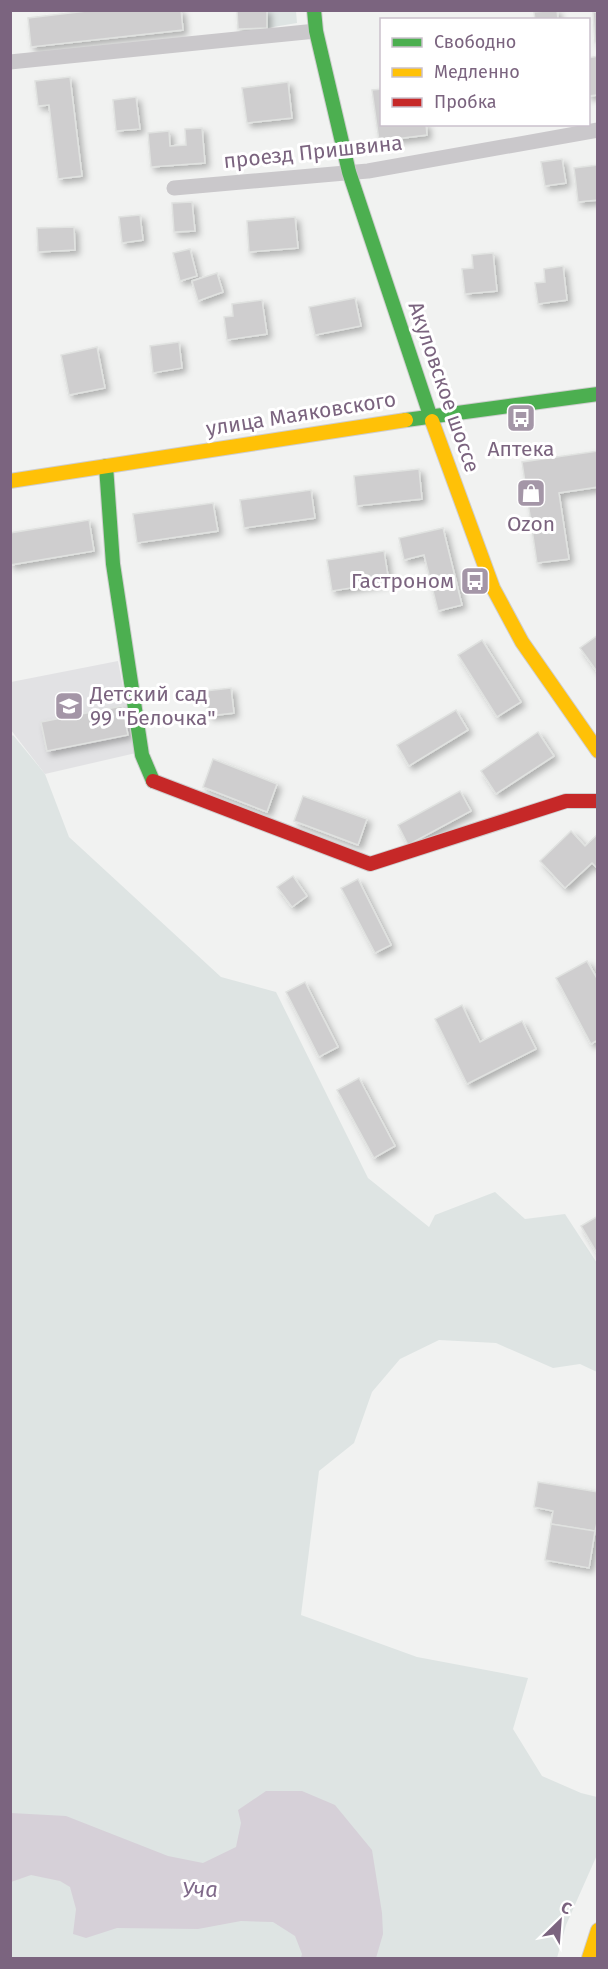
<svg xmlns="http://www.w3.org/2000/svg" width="608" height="1969" viewBox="0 0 608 1969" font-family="'Fira Sans',sans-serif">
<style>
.built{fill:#e2e2e4}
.green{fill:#dee4e3}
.water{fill:#d6d0d8}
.building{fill:#cfcecf;stroke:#e0e2e0;stroke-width:1.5;filter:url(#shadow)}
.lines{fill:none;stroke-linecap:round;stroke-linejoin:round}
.fast-casing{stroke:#cfcecf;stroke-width:16}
.slow-casing{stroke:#cfcecf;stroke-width:16}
.jam-casing{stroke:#cfcecf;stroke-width:16}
.street{stroke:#cac8cb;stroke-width:15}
.fast{stroke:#4caf50;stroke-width:14}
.slow{stroke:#ffc107;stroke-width:14}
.jam{stroke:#c62828;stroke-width:14}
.labels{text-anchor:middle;stroke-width:6;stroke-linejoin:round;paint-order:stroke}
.street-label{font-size:21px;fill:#7b647f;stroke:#fff}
.poi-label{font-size:21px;fill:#7b647f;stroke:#fff}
.water-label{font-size:22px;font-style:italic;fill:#806a8a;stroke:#fff}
</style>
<defs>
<filter id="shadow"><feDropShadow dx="4" dy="4" stdDeviation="3" flood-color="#0004"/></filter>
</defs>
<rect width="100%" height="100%" fill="#f1f2f1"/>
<polygon class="built" points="118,661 136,753 45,774 11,730 11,682"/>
<g class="green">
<polygon points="267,11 296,11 297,23 267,28"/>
<polygon points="13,735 45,774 69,837 221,977 276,992 368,1178 429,1227 435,1215 495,1192 525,1219 565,1214 597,1263 597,1372 580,1364 553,1368 496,1343 439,1340 400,1359 372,1392 354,1443 319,1471 301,1615 417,1657 528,1678 513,1729 542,1776 581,1793 597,1797 597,1855 566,1925 557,1958 11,1958 10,738"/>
</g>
<polygon class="water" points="266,1791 302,1791 335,1805 372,1850 382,1913 383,1934 376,1958 301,1958 302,1954 295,1936 273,1922 241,1921 198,1929 117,1928 86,1938 73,1934 76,1909 70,1887 60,1881 31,1875 11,1882 11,1813 66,1816 168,1856 203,1863 236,1847 241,1823 238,1810"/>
<g class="building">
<polygon points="95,10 181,10 183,30 31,47 28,18"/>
<polygon points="237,10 267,10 267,28 238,29"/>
<polygon points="557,10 558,20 535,20 534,12"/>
<polygon points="593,12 598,12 598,43 595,43"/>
<polygon points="598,56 598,95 588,96 588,58"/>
<polygon points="70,77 82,176 58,179 49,105 38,106 35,81"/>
<polygon points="288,82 292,118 247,123 242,88"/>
<polygon points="382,89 382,124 426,124 427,135 379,141 372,90"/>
<polygon points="136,97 140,129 116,131 113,100"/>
<polygon points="202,128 205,163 151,167 148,133 169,131 170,146 186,145 185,129"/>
<polygon points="562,159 566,183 545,186 541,162"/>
<polygon points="598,165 598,200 578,202 574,168"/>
<polygon points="192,202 195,231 174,232 172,203"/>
<polygon points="140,215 143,240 122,243 119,217"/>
<polygon points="295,217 298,248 249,252 247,221"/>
<polygon points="74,227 75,250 38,252 37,228"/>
<polygon points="190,249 197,276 180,281 173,253"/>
<polygon points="493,253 497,291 465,294 462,269 473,268 472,255"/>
<polygon points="563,266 567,300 538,304 535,283 545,282 544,269"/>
<polygon points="217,273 223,292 198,301 192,281"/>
<polygon points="355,298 361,326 315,335 309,307"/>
<polygon points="262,300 267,334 227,340 224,317 233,316 232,304"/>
<polygon points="179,342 182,368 153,373 150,346"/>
<polygon points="97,347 105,388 69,395 61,355"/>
<polygon points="598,451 598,487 559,493 569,559 537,563 522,462"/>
<polygon points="419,469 422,499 357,506 354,476"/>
<polygon points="311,490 315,518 244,528 240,500"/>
<polygon points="213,503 218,531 137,543 133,514"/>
<polygon points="89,520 94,551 10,565 10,533"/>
<polygon points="443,528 462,605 438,611 424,555 404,560 399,538"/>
<polygon points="384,551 389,582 332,591 327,560"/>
<polygon points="598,635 598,673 580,648"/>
<polygon points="482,640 521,702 497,717 458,655"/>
<polygon points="231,688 234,713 209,716 205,691"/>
<polygon points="122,706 128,735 47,751 41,722"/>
<polygon points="456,710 468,730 409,766 397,745"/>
<polygon points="538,732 554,756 496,794 481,771"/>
<polygon points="213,759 277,784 267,812 203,787"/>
<polygon points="460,791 471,811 408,845 398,825"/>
<polygon points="303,796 367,819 358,845 294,821"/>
<polygon points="571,831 585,846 598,834 598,869 592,863 565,888 540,861"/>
<polygon points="293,876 307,896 292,907 277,887"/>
<polygon points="358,879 391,945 375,953 341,888"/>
<polygon points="587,961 598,980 598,1040 591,1044 556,978"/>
<polygon points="305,982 338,1047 319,1057 286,992"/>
<polygon points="462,1005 480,1042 522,1021 536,1049 467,1084 435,1019"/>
<polygon points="359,1078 395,1146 374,1158 337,1090"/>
<polygon points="598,1216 598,1255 581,1226"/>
<polygon points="538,1482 598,1492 598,1519 595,1531 551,1524 553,1511 534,1507"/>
<polygon points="551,1524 595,1531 589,1568 545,1560"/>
</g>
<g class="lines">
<g class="fast-casing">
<g id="fast">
<polyline points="314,10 316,31 349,172 432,421"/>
<polyline points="406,420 598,394"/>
<polyline points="106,466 113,564 142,755 153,781"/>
</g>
</g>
<g class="slow-casing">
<g id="slow">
<polyline points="432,421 493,588 522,642 598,751"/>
<polyline points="10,481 406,420"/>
<polyline points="589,1958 598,1930"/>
</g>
</g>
<g class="jam-casing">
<polyline id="jam" points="153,781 370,864 566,801 598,801"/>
</g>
<g class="street">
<polyline points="10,62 316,31"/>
<polyline points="174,188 368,171 598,130"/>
</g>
<use href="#fast" class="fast"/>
<use href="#slow" class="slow"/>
<use href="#jam" class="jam"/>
</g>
<defs>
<g id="bus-square" transform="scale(1.5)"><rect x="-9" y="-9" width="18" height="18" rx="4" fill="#a496a7" stroke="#fff"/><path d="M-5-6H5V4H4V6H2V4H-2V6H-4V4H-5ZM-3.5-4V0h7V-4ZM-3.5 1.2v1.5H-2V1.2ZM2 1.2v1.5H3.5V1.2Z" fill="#fff"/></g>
<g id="shop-square" transform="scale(1.5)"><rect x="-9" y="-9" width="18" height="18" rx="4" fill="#a496a7" stroke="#fff"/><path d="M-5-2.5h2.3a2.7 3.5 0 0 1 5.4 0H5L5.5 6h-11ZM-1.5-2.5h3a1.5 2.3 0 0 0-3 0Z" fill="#fff"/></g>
<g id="school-square" transform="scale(1.5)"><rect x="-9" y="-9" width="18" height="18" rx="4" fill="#a496a7" stroke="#fff"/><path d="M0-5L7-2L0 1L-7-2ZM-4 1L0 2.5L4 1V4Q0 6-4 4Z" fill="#fff"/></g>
</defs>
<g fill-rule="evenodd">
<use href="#bus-square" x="521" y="418"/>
<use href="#shop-square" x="531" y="493"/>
<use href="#bus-square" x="475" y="581"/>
<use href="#school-square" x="69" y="706"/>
</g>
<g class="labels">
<g class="street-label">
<text transform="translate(313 152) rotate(-6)" y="7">проезд Пришвина</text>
<text transform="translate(444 387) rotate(71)" y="7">Акуловское шоссе</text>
<text transform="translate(301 414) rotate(-9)" y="7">улица Маяковского</text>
</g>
<g class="poi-label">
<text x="521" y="456">Аптека</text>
<text x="531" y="531">Ozon</text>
<text x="454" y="588" text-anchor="end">Гастроном</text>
<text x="90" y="701" text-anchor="start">Детский сад<tspan x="90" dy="24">99 "Белочка"</tspan></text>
</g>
<g class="water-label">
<text x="200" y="1897">Уча</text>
</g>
</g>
<rect width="608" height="1969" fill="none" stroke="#7b647f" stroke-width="24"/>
<rect x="380" y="18" width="210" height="108" fill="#ffffff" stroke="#cac1cc" stroke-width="1.5"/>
<rect x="392" y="38" width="30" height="9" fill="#4caf50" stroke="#cac1cc" stroke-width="1.5"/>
<text x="434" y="48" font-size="18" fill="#7b647f">Свободно</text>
<rect x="392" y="68" width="30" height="9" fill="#ffc107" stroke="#cac1cc" stroke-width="1.5"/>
<text x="434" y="78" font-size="18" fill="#7b647f">Медленно</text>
<rect x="392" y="98" width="30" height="9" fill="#c62828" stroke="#cac1cc" stroke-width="1.5"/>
<text x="434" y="108" font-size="18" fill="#7b647f">Пробка</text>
<g transform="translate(560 1921) rotate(25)" stroke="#ffffff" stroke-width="4.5" paint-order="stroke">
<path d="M0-4.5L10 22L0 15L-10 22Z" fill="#7b647f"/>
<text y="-9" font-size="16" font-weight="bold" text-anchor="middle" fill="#7b647f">С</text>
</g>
</svg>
